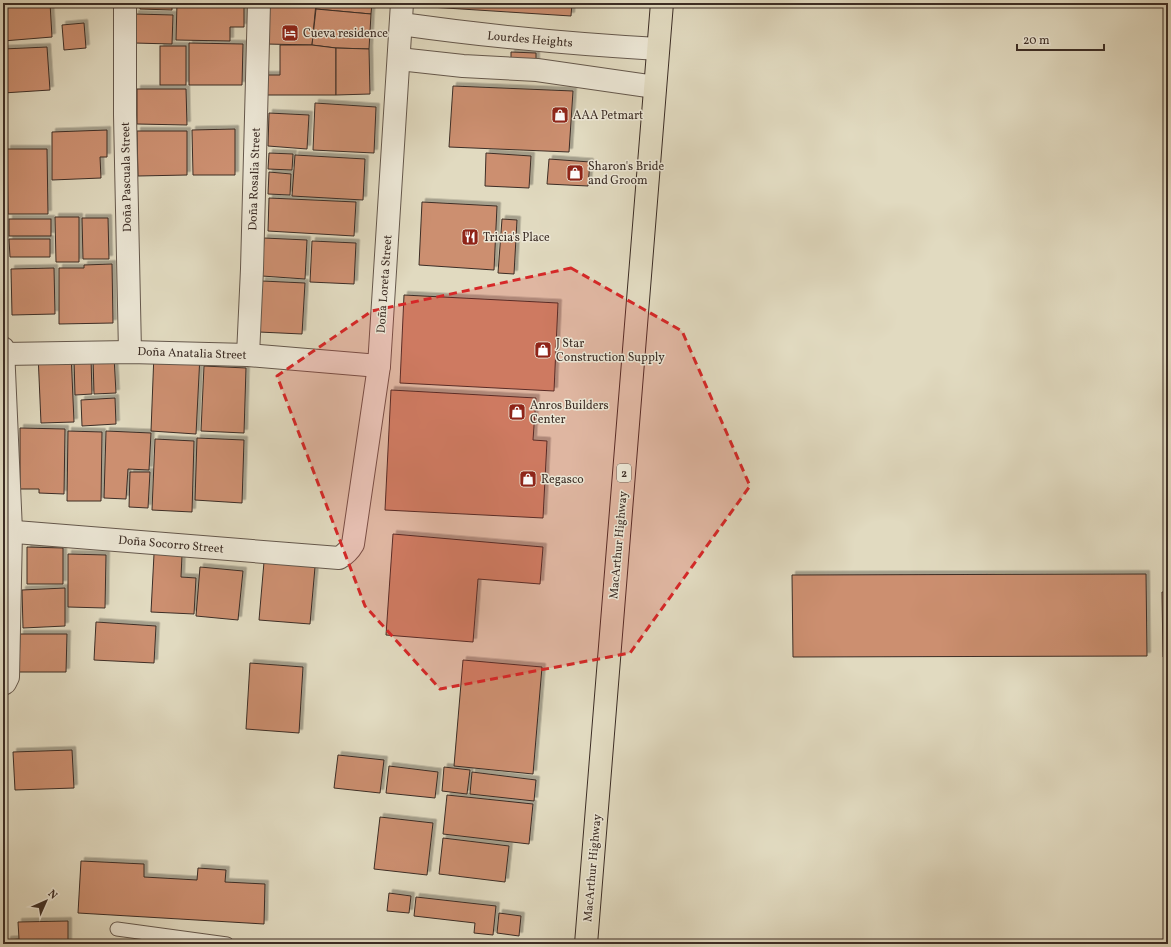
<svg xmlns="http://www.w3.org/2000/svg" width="1171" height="947" viewBox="0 0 1171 947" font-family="Vollkorn,serif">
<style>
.building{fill:#cc8f70;stroke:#3c2d25;filter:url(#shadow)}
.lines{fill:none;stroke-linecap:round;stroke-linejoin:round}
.lane-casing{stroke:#65584c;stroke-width:15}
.street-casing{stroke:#65584c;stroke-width:24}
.highway-casing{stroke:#3c2d25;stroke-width:24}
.lane{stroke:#ece7d6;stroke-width:13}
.street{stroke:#ece7d6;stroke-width:22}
.highway{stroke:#e1dac0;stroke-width:22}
.marked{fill:#d62828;fill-opacity:0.2;stroke:#d62828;stroke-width:3;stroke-dasharray:8 5;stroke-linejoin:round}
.labels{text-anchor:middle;stroke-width:3;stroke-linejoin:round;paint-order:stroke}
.shield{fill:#ece7d6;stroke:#71655a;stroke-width:1}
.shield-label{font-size:11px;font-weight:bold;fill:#3c2d25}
.poi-label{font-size:12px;fill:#3c2d25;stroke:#ece7d6;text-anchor:start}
.street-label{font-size:12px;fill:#3c2d25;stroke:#ece7d6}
</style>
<defs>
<filter id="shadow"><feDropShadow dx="3.5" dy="-3.5" stdDeviation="0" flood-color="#0004"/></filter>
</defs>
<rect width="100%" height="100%" fill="#e1dac0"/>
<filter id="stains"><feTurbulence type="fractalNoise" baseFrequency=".005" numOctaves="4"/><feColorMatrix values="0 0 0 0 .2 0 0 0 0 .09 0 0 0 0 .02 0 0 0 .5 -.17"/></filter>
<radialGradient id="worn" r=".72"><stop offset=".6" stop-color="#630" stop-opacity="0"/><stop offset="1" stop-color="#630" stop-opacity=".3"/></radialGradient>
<g class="building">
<polygon points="3,3 50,3 52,37 3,41"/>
<polygon points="140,3 172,3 172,10 140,9"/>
<polygon points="177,3 244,3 244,27 230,27 230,41 176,40"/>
<polygon points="267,3 316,3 312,45 266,44"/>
<polygon points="316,3 372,3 371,14 316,9"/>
<polygon points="431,3 572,3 571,16 430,7"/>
<polygon points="316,9 371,14 369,49 336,48 312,45"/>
<polygon points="135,14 173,15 172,44 134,43"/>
<polygon points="84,23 86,48 64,50 62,25"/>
<polygon points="189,43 243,44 242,85 189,85"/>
<polygon points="280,45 312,45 336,48 336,95 259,95 260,75 280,75"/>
<rect x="160" y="46" width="26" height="39"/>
<polygon points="47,47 50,90 3,93 3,49"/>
<polygon points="336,48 369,49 370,94 336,95"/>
<polygon points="511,52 536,53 536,67 511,66"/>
<polygon points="453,86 573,91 569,152 449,147"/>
<polygon points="137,89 186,89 187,125 137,124"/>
<polygon points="315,103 376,107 374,153 313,150"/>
<polygon points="269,113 309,115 307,149 268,146"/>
<polygon points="235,129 235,175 193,175 192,130"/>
<polygon points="107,130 107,157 100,157 101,178 52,180 52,132"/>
<polygon points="137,131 187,131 187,175 138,176"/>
<polygon points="7,149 47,149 48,214 8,214"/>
<polygon points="269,153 293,154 292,170 268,169"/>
<polygon points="486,153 531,156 529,188 485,186"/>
<polygon points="295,155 365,159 363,200 292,196"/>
<polygon points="549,159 590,162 588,186 547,184"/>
<polygon points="269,172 291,174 290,195 268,194"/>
<polygon points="269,198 356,202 354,236 268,231"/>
<polygon points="422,202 497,206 494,270 419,265"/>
<polygon points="55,217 79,217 79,262 56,262"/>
<polygon points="82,218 108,218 109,259 83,259"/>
<rect x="9" y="219" width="42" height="17"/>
<polygon points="502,219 517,220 514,274 498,273"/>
<polygon points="264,238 307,240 305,279 262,276"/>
<polygon points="9,239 50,239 50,257 10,257"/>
<polygon points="312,241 356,243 354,284 310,282"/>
<polygon points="112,264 113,323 59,324 59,268 84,268 84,265"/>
<polygon points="54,268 55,314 12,315 11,269"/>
<polygon points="262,281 305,283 302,334 259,332"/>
<polygon points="404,295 558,303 554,391 400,383"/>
<polygon points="71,353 74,422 41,423 38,354"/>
<polygon points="154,353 200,355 196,434 151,431"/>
<polygon points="93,357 114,357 116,393 94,394"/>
<polygon points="91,358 92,394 75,395 74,359"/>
<polygon points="204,366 246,368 244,433 201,431"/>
<polygon points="391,390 536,398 533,440 547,441 543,518 385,510"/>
<polygon points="115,398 116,424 82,426 81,400"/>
<polygon points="20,428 65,429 64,494 39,493 39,489 20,489"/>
<polygon points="68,431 102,432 101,501 67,501"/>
<polygon points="106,431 151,433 149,470 128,469 126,499 104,498"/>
<polygon points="197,438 244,440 242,503 195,500"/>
<polygon points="155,439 194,441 192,512 152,510"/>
<polygon points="130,472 150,472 148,508 129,507"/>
<polygon points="393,534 543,547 540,584 478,579 473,642 386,635"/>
<polygon points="27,547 63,548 63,584 27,584"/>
<polygon points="68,554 106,555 105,608 68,607"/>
<polygon points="154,554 182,555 181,577 196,578 194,614 151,612"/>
<polygon points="264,562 315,567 310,624 259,620"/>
<polygon points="200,567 243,571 238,620 196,616"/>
<polygon points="1146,574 1147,656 793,657 792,575"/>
<polygon points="65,588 65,626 23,628 22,590"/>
<polygon points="1162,592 1168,592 1168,657 1163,657"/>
<polygon points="96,622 156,626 154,663 94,660"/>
<polygon points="20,634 67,634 66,672 19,672"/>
<polygon points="463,660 542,667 533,774 454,766"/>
<polygon points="250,663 303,667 299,733 246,729"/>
<polygon points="72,750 74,788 15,790 13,752"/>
<polygon points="338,755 384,760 380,793 334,788"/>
<polygon points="389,766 438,772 435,798 386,793"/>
<polygon points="444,767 470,770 467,794 442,791"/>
<polygon points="472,772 536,780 534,801 470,794"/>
<polygon points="447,795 533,804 529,844 443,834"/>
<polygon points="380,817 433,823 427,875 374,869"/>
<polygon points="443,838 509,846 505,882 439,874"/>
<polygon points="81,861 144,864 144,877 197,880 198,868 226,870 225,882 265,884 264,924 78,913"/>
<polygon points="389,893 411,896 409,913 387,911"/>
<polygon points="416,897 496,906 493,935 474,933 475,923 414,916"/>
<polygon points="499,913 521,916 519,936 497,933"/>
<polygon points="68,921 68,944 7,944 7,940 19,939 18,922"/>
</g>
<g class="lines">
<g class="lane-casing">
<polyline id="lane" points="117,929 227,944"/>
</g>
<g class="street-casing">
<g id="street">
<polyline points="125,3 125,115 130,352"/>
<path d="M401 24C486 36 572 44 658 49"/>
<polyline points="399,59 463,66 537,70 655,87"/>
<polyline points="3,348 11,531 8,677 5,683 3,684"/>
<polyline points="3,354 130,352 248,355 379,366"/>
<polyline points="248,355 252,269 259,3"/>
<path d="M3 531 339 558C346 554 349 551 353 544L379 366 402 3"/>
</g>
</g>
<g class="highway-casing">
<polyline id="highway" points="586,944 662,3"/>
</g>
<use href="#lane" class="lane"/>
<use href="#street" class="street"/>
<use href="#highway" class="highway"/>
</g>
<path class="marked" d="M571 268 682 331 750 486 630 653 440 689 365 606 277 376 372 311Z"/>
<defs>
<g id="hotel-square" transform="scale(0.9)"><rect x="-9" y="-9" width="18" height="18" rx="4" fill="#8f2418" stroke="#ece7d6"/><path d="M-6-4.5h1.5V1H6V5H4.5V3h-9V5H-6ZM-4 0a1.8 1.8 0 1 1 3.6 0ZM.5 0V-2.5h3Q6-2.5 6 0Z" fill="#fff"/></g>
<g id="shop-square" transform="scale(0.9)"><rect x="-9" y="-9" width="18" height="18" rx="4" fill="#8f2418" stroke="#ece7d6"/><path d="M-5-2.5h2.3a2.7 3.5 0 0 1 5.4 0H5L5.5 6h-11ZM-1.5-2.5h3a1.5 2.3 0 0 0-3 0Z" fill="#fff"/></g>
<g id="restaurant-square" transform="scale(0.9)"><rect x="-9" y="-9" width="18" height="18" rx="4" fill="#8f2418" stroke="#ece7d6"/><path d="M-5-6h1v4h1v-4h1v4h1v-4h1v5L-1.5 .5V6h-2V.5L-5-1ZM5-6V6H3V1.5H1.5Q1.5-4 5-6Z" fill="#fff"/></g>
</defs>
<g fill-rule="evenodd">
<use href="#hotel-square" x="290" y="33"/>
<use href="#shop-square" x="560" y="115"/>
<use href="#shop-square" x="575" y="173"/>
<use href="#restaurant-square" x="470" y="237"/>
<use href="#shop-square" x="543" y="350"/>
<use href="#shop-square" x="517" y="412"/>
<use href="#shop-square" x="528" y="479"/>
</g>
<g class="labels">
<rect class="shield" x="617" y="464" width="14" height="18" rx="3"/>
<g class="shield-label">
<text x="624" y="477">2</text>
</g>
<g class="poi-label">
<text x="303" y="37">Cueva residence</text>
<text x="573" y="119">AAA Petmart</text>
<text x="588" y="170">Sharon's Bride<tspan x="588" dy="14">and Groom</tspan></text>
<text x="483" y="241">Tricia's Place</text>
<text x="556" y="347">J Star<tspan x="556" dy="14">Construction Supply</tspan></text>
<text x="530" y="409">Anros Builders<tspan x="530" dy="14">Center</tspan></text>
<text x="541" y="483">Regasco</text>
</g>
<g class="street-label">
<text transform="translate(530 39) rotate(5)" y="4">Lourdes Heights</text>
<text transform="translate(126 177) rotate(-91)" y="4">Doña Pascuala Street</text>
<text transform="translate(254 179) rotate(-88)" y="4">Doña Rosalia Street</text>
<text transform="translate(384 284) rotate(-86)" y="4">Doña Loreta Street</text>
<text transform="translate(192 353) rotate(2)" y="4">Doña Anatalia Street</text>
<text transform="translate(171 544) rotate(5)" y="4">Doña Socorro Street</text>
<text transform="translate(618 545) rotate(-85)" y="4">MacArthur Highway</text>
<text transform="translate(592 868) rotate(-85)" y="4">MacArthur Highway</text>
</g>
</g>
<rect width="1171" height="947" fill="none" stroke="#e1dac0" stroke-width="16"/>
<rect x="4" y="4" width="1163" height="939" fill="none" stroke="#3c2d25" stroke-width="2"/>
<rect x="8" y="8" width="1155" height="931" fill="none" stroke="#3c2d25"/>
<g transform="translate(46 901) rotate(45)" stroke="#ece7d6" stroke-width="3" paint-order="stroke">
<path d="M0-3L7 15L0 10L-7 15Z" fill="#3c2d25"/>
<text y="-6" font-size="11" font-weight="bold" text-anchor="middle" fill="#3c2d25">N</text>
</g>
<path d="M1017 44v6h87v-6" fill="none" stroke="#3c2d25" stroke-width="2"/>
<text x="1023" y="44" font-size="12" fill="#3c2d25" stroke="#ece7d6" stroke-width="3" paint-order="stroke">20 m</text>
<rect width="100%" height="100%" filter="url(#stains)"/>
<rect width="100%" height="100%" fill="url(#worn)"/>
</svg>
